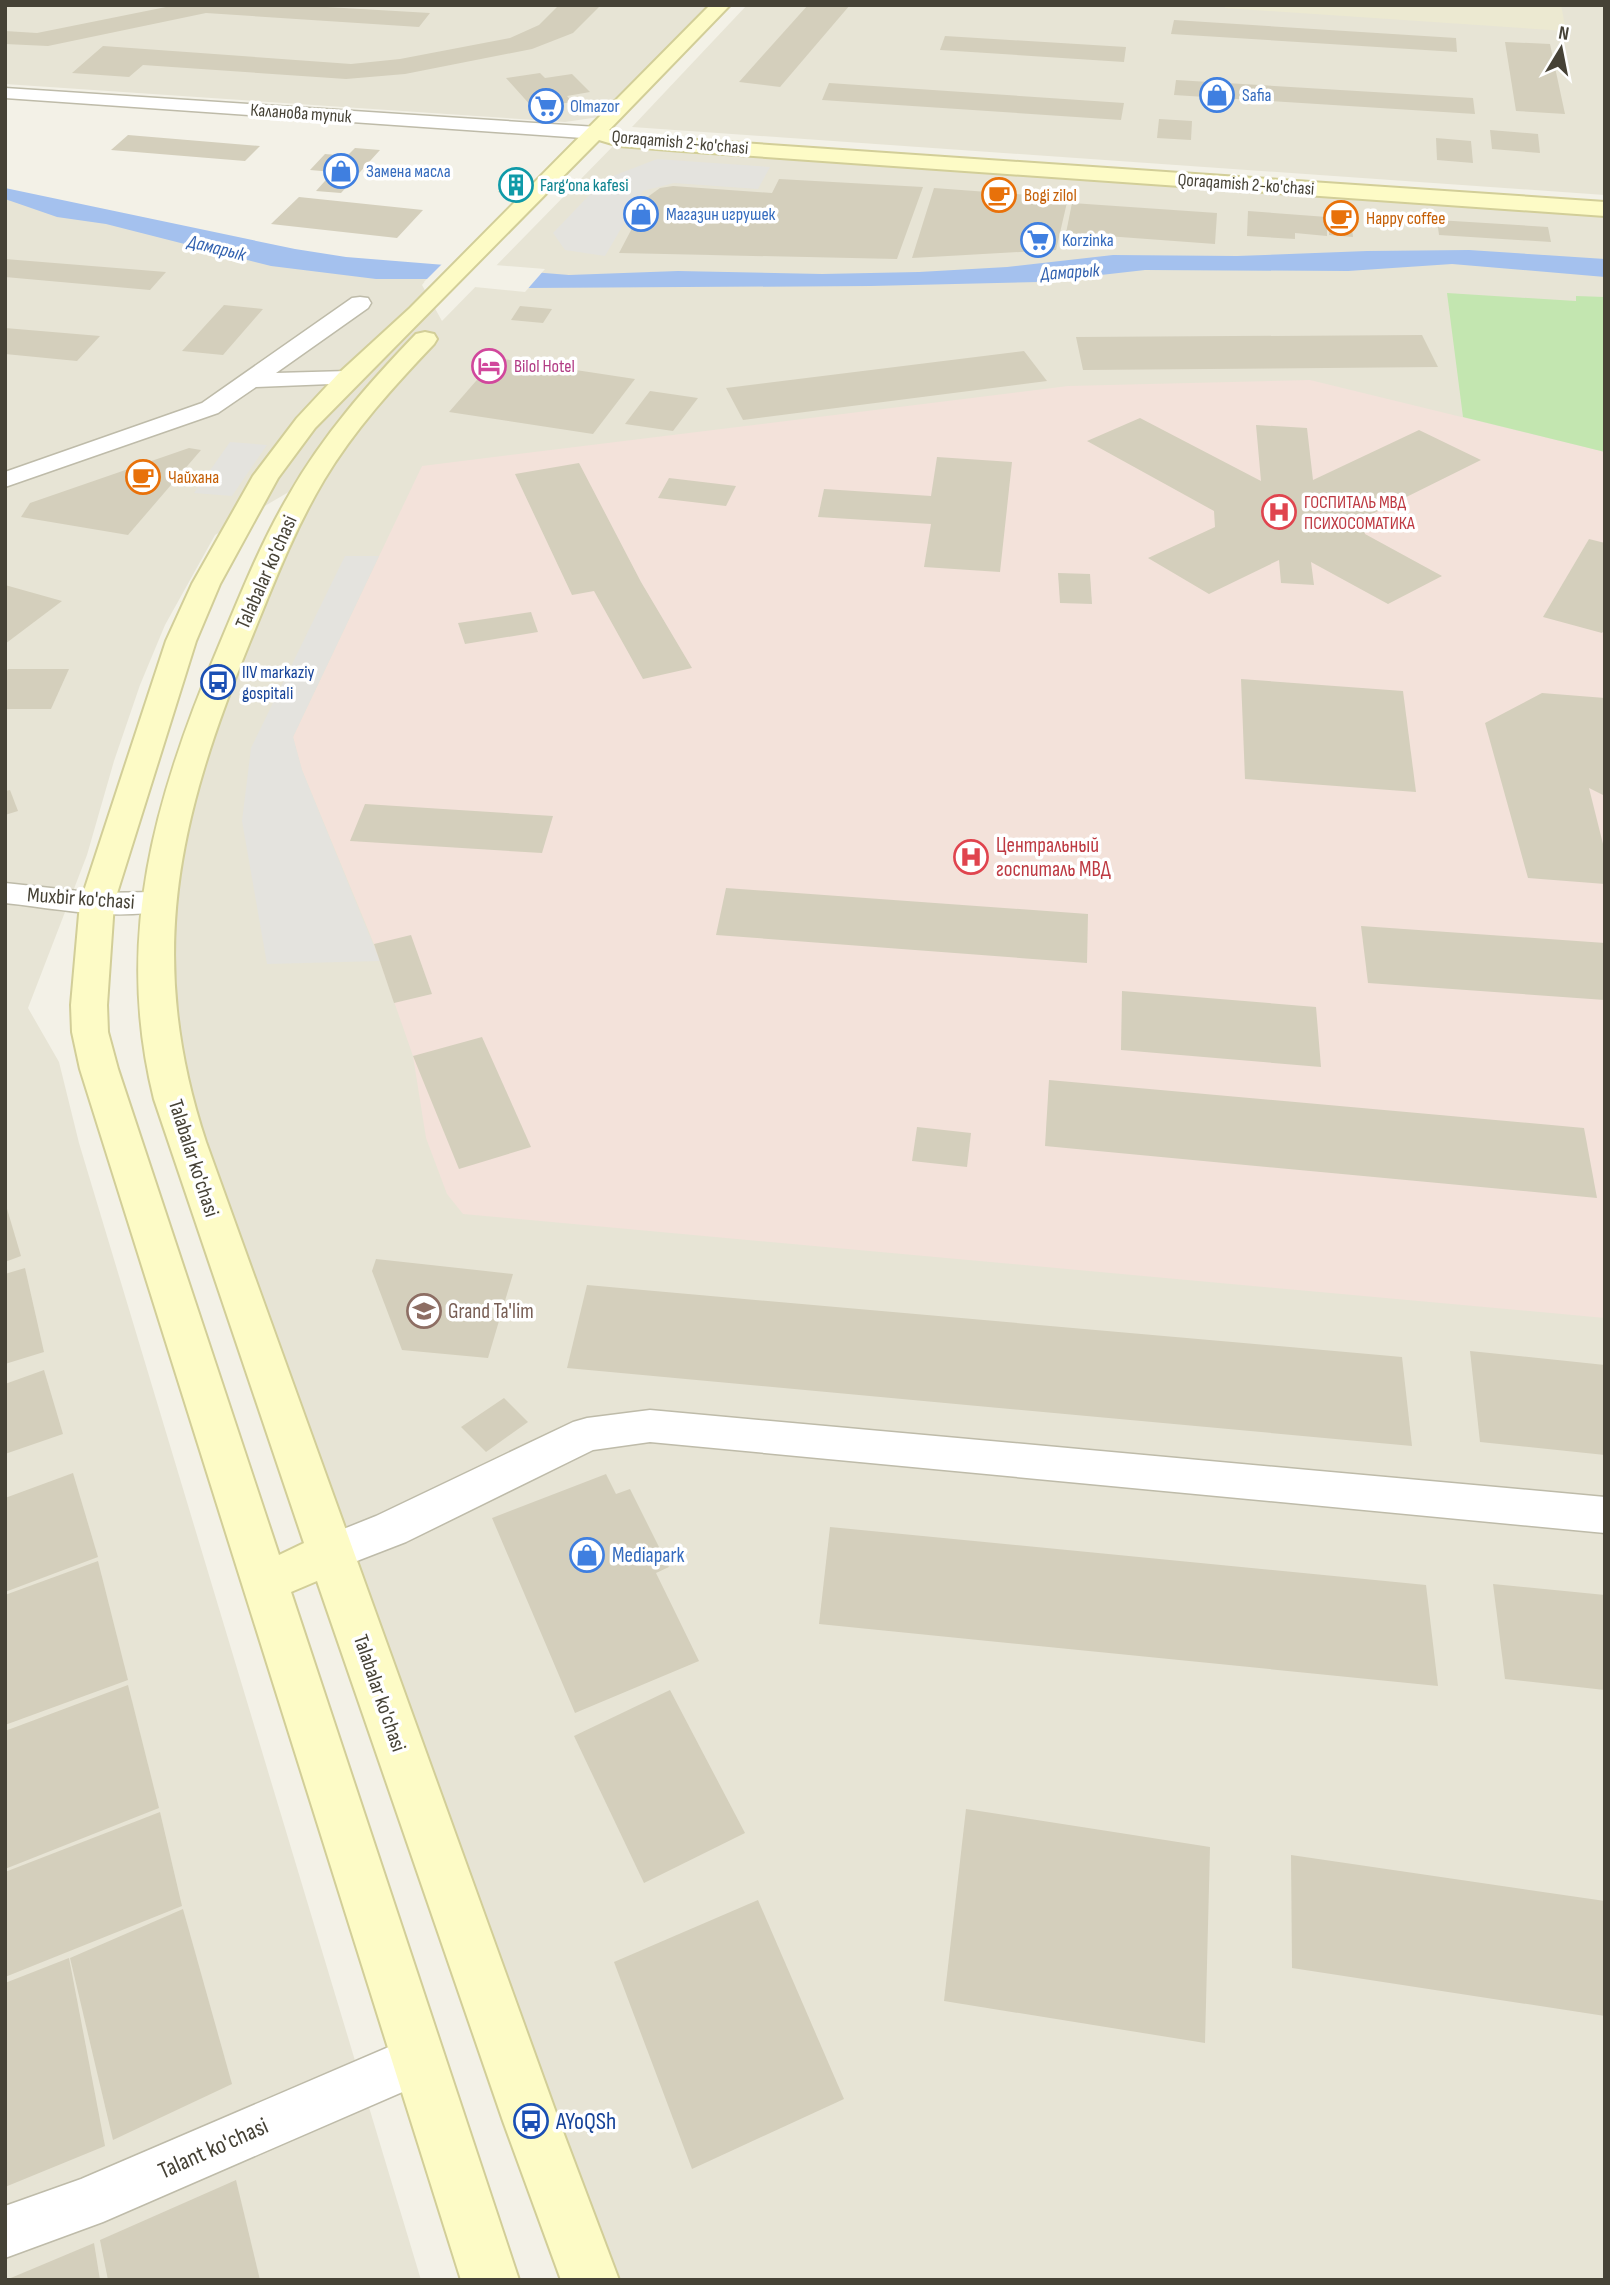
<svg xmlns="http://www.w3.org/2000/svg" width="1610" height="2285" viewBox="0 0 1610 2285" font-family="'Sofia Sans Condensed',sans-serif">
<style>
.residential{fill:#e7e4d5}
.education{fill:#ece9d1}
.medical{fill:#f3e2da}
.green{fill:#c3e6b0}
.parking{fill:#e4e3de}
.water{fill:#a4c1ee}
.pier{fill:#f3f1e7}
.building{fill:#d4cfbc}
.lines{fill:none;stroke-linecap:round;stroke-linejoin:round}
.street-casing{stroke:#bebba9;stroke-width:3}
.secondary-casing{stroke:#d2ce98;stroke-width:4}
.street{fill:#fff;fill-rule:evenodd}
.secondary{fill:#fdfbc6;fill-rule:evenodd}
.labels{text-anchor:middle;stroke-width:7;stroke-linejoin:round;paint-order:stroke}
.far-shop-label{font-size:18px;fill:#366cbe;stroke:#fff;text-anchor:start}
.far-street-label{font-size:18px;fill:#464236;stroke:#fff}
.far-culture-label{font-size:18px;fill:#0d838f;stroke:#fff;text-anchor:start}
.far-food-label{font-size:18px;fill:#c56008;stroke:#fff;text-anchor:start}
.far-hotel-label{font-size:18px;fill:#b23c85;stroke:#fff;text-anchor:start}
.far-health-label{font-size:18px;fill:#be3a42;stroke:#fff;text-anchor:start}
.far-transit-label{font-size:18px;fill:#164399;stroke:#fff;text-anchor:start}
.far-water-label{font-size:19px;font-style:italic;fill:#3261af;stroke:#fff}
.street-label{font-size:21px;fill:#464236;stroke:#fff}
.health-label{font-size:21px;fill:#be3a42;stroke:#fff;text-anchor:start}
.education-label{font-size:21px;fill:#785e54;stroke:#fff;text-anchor:start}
.shop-label{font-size:21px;fill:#366cbe;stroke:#fff;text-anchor:start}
.near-transit-label{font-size:24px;fill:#164399;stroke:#fff;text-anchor:start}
.near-street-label{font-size:24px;fill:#464236;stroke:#fff}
</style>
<rect width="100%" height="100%" fill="#f3f1e7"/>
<g class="residential">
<polygon points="5,5 708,5 599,117 565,122 5,84"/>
<polygon points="747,5 1605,5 1605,195 632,127"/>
<polygon points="619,140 1605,209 1605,2280 590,2280 163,1055 181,794 311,479 215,535 165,625 140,685 114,761 87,855 28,1008 59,1062 79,1143 421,2280 5,2280 5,194 198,242 433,272 422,285 442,321"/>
</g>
<polygon class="education" points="1226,5 1561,5 1566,31 1225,8"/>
<polygon class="medical" points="1310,380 1605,452 1605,1318 463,1214 447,1194 426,1138 413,1056 374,944 302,770 293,737 422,466 1068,386"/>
<polygon class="green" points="1447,293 1576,301 1576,296 1605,297 1605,452 1463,417"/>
<g class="parking">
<polygon points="657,159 770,167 758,189 674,183 643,191 605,256 565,250 553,233 599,185 613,176"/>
<polygon points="230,442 267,445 232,496 194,493"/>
<polygon points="345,556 379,556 293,737 302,770 380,961 267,964 242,821 251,748"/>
</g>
<polygon class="water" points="5,188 295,249 346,257 569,275 678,271 822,274 919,272 1007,267 1113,255 1237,256 1367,251 1469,250 1605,259 1605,277 1452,264 1348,271 1145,270 1039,282 871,286 528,288 427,279 376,279 271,266 106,224 57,217 5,199"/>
<polygon class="pier" points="445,261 545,269 525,292 424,282"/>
<g class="building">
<polygon points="176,5 292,5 430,13 419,27 206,13 48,46 5,44 5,31 37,33"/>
<polygon points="559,5 601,5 573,33 532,49 405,74 346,79 143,65 129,77 72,73 103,46 351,64 400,59 510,38 539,25"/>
<polygon points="808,5 850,5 780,87 739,82"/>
<polygon points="1174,20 1456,38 1457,52 1171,34"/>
<polygon points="945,36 1126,47 1124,62 940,50"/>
<polygon points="1505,42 1550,44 1565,114 1516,111"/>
<polygon points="540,73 545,78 572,74 590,92 567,96 572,102 533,108 506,78"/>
<polygon points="1176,80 1473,98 1475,114 1174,95"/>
<polygon points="829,83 1124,103 1121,120 822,100"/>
<polygon points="1159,119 1192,121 1191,140 1157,138"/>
<polygon points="1490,130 1538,134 1540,153 1492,149"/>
<polygon points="128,135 260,146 245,161 111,150"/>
<polygon points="1436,138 1471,141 1473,163 1437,160"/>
<polygon points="355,148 380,150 341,193 316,191 333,172 310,170 325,154 347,156"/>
<polygon points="514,176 533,179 517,195 498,192"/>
<polygon points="779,179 923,187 897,259 619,253 649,196 660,188 673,186 772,193"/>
<polygon points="934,188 1068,198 1056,250 912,258"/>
<polygon points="299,197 423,210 397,238 271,224"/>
<polygon points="1072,203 1217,213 1215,244 1066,233"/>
<polygon points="1248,211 1327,217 1327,236 1295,233 1295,239 1247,236"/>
<polygon points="1329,217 1351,219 1353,237 1329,235"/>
<polygon points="1437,220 1548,227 1551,242 1439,235"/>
<polygon points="5,259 166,272 150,290 5,277"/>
<polygon points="224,305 263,309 223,355 182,351"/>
<polygon points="520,306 552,309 543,323 511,320"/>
<polygon points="5,328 100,336 77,361 5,354"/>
<polygon points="1422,335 1438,367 1083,370 1076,337"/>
<polygon points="1024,351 1047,381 743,420 726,388"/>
<polygon points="496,358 635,379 593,434 449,412"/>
<polygon points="650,391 698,398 673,431 625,424"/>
<polygon points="1140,418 1261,481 1256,425 1307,428 1313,480 1419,430 1481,460 1362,519 1365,534 1442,576 1388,604 1311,562 1314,585 1281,583 1279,560 1209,594 1148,558 1215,527 1214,511 1087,441"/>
<polygon points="189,448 201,450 128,535 21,517 30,503"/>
<polygon points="937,457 1012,462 1000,572 924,567 931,524 818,517 824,489 931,496"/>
<polygon points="579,463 641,582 692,668 643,679 594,591 572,595 515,474"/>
<polygon points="669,478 736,486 726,506 658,498"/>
<polygon points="1589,539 1605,543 1605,629 1602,633 1543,617"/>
<polygon points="1058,573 1090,574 1092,604 1060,603"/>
<polygon points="5,585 62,601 5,644"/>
<polygon points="531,612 538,632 465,644 458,623"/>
<polygon points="8,669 69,669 51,709 5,709 5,674"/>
<polygon points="1241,679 1403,691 1416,792 1245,779"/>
<polygon points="1542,693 1605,698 1605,796 1589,788 1605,852 1605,884 1528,878 1485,723"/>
<polygon points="10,790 18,811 5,815 5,791"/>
<polygon points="365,804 553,816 542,853 350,841"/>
<polygon points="726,888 1088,914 1087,963 716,935"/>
<polygon points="1361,926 1605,943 1605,1000 1368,983"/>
<polygon points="411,935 432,994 394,1003 374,944"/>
<polygon points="1122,991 1316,1007 1321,1067 1121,1050"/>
<polygon points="482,1037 531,1147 459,1169 413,1056"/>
<polygon points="1049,1080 1584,1128 1597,1198 1045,1146"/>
<polygon points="917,1127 971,1133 967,1167 912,1161"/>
<polygon points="5,1202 21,1256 5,1262"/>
<polygon points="376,1259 513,1274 488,1358 402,1350 372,1271"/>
<polygon points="25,1268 44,1352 5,1364 5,1274"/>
<polygon points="587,1285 1402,1357 1412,1446 567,1368"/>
<polygon points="1470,1351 1605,1365 1605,1455 1480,1442"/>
<polygon points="44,1370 63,1434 5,1454 5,1384"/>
<polygon points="504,1398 528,1422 486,1452 461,1427"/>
<polygon points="73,1473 98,1557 5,1592 5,1498"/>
<polygon points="606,1474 616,1494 630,1489 669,1567 656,1573 699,1661 575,1713 492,1518"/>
<polygon points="830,1527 1426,1585 1438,1686 819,1624"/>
<polygon points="98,1561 128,1680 5,1725 5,1595"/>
<polygon points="1493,1584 1605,1595 1605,1690 1505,1679"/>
<polygon points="128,1685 159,1808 5,1869 5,1731"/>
<polygon points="670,1690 745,1833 644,1883 574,1736"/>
<polygon points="966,1809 1210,1847 1205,2043 944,2001"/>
<polygon points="160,1812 182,1906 5,1977 5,1872"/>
<polygon points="1291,1855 1605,1901 1605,2016 1292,1968"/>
<polygon points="758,1900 844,2099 692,2169 614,1962"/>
<polygon points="183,1909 232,2084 113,2140 70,1958"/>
<polygon points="69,1958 105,2146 5,2187 5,1983"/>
<polygon points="236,2180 260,2280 108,2280 100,2240"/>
<polygon points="94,2243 100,2280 6,2280"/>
</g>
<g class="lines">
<g class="street-casing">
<g id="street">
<polygon points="5,88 597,127 606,133 597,139 5,98"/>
<polygon points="360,297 368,298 371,303 368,308 276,373 348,371 356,373 359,378 356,383 256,387 218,413 5,487 5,472 202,403 352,298"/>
<path d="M5 883 97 893 156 892 167 895 172 902 167 909C119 922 54 908 5 903Z"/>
<polygon points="650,1410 1605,1497 1605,1533 650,1442 593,1450 406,1542 331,1571 316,1566 310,1553 316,1540 376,1516 573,1422 587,1418"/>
<polygon points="419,2034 437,2041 444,2059 437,2077 103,2222 5,2258 5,2206 81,2179"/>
</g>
</g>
<g class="secondary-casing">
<path id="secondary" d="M710 5H730L609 130 621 134 682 139 1605 202V216L682 151 619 146 599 140 315 428 278 478 220 584 196 641 114 903 107 1005 108 1032 118 1069 279 1555 304 1543 154 1099C114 939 155 796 218 648 240 596 260 544 289 495 323 435 369 383 416 334L425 332 434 334 437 339 434 344C394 386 354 430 324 480 293 532 272 588 249 644 178 819 145 957 206 1142L559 2121 619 2280H561L503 2121 317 1581 291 1592 519 2280H461L80 1069 72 1032 71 1005 80 903 166 641 192 584 253 476 297 418 339 373 410 308Z"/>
</g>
<use href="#street" class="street"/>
<use href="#secondary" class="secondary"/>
</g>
<defs>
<g id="shop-ring" transform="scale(1.75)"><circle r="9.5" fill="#fff" stroke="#3f7fe0" stroke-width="1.5"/><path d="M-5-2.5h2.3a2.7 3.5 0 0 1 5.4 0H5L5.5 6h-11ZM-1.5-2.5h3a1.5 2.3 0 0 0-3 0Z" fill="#3f7fe0"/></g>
<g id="supermarket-ring" transform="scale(1.75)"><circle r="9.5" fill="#fff" stroke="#3f7fe0" stroke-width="1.5"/><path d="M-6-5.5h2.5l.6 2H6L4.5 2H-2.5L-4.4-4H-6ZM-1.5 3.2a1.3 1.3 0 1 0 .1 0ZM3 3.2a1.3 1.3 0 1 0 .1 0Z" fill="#3f7fe0"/></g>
<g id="building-ring" transform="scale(1.75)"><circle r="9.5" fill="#fff" stroke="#0f9aa8" stroke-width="1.5"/><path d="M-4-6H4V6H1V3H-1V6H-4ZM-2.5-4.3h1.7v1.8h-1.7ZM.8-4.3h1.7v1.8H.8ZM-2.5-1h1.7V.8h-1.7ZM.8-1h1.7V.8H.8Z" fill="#0f9aa8"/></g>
<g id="cafe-ring" transform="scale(1.75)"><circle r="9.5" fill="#fff" stroke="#e8710a" stroke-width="1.5"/><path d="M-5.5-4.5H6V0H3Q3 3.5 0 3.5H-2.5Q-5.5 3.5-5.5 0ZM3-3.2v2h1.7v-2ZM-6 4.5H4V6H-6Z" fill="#e8710a"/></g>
<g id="hotel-ring" transform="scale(1.75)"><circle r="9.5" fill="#fff" stroke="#d1479c" stroke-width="1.5"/><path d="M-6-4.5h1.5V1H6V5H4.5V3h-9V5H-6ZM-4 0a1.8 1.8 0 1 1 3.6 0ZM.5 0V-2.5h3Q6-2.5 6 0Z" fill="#d1479c"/></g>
<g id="hospital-ring" transform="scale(1.75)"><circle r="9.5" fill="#fff" stroke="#e0444e" stroke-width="1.5"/><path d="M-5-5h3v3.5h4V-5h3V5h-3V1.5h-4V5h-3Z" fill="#e0444e"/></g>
<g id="bus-ring" transform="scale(1.75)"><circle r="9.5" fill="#fff" stroke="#1a4fb4" stroke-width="1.5"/><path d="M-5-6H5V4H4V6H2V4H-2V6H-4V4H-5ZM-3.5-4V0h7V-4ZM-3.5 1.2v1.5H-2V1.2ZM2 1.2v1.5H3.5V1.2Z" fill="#1a4fb4"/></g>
<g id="school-ring" transform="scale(1.75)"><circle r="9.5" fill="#fff" stroke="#8d6e63" stroke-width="1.5"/><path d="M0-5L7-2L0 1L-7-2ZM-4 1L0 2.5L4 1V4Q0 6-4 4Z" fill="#8d6e63"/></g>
</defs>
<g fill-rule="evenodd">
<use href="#shop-ring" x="1217" y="95"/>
<use href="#supermarket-ring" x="546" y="106"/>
<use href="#shop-ring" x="341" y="171"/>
<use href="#building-ring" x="516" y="185"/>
<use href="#cafe-ring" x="999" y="195"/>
<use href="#shop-ring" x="641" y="214"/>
<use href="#cafe-ring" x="1341" y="218"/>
<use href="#supermarket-ring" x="1038" y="240"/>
<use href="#hotel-ring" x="489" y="366"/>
<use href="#cafe-ring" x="143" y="477"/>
<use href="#hospital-ring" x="1279" y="512"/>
<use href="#bus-ring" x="218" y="682"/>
<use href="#hospital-ring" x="971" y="857"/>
<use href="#school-ring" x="424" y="1311"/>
<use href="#shop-ring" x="587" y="1555"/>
<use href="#bus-ring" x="531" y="2121"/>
</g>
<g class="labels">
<g class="far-shop-label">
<text x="1242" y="101">Safia</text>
<text x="570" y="112">Olmazor</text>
<text x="366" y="177">Замена масла</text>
<text x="666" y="220">Магазин игрушек</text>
<text x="1062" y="246">Korzinka</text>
</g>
<g class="far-street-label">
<text transform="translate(301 113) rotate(4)" y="6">Каланова тупик</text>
<text transform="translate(680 142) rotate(5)" y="6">Qoraqamish 2-ko'chasi</text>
<text transform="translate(1246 184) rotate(4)" y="6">Qoraqamish 2-ko'chasi</text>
</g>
<g class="far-culture-label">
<text x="540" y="191">Farg‘ona kafesi</text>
</g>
<g class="far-food-label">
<text x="1024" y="201">Bogi zilol</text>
<text x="1366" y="224">Happy coffee</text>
<text x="168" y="483">Чайхана</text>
</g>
<g class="far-hotel-label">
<text x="514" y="372">Bilol Hotel</text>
</g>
<g class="far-health-label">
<text x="1304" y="508">ГОСПИТАЛЬ МВД<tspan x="1304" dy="21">ПСИХОСОМАТИКА</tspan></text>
</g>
<g class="far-transit-label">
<text x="242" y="678">IIV markaziy<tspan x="242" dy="21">gospitali</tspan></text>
</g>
<g class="far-water-label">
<text transform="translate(217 247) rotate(14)" y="7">Дамарык</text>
<text transform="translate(1070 271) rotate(-4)" y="7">Дамарык</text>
</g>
<g class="street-label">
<text transform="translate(266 572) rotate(-66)" y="7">Talabalar ko'chasi</text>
<text transform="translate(81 898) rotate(4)" y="7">Muxbir ko'chasi</text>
<text transform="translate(194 1158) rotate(72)" y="7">Talabalar ko'chasi</text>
<text transform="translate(380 1693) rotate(71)" y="7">Talabalar ko'chasi</text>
</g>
<g class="health-label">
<text x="996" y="852">Центральный<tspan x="996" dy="24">госпиталь МВД</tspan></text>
</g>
<g class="education-label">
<text x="448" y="1318">Grand Ta'lim</text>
</g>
<g class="shop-label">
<text x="612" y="1562">Mediapark</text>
</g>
<g class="near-transit-label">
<text x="556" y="2129">AYoQSh</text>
</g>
<g class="near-street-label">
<text transform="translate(213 2148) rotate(-24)" y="8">Talant ko'chasi</text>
</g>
</g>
<rect width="1610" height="2285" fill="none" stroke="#464236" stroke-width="14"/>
<g transform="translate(1561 49) rotate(10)" stroke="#ffffff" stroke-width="5" paint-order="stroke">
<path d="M0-5L12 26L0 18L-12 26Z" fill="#464236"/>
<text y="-10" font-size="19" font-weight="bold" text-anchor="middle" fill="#464236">N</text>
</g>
</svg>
